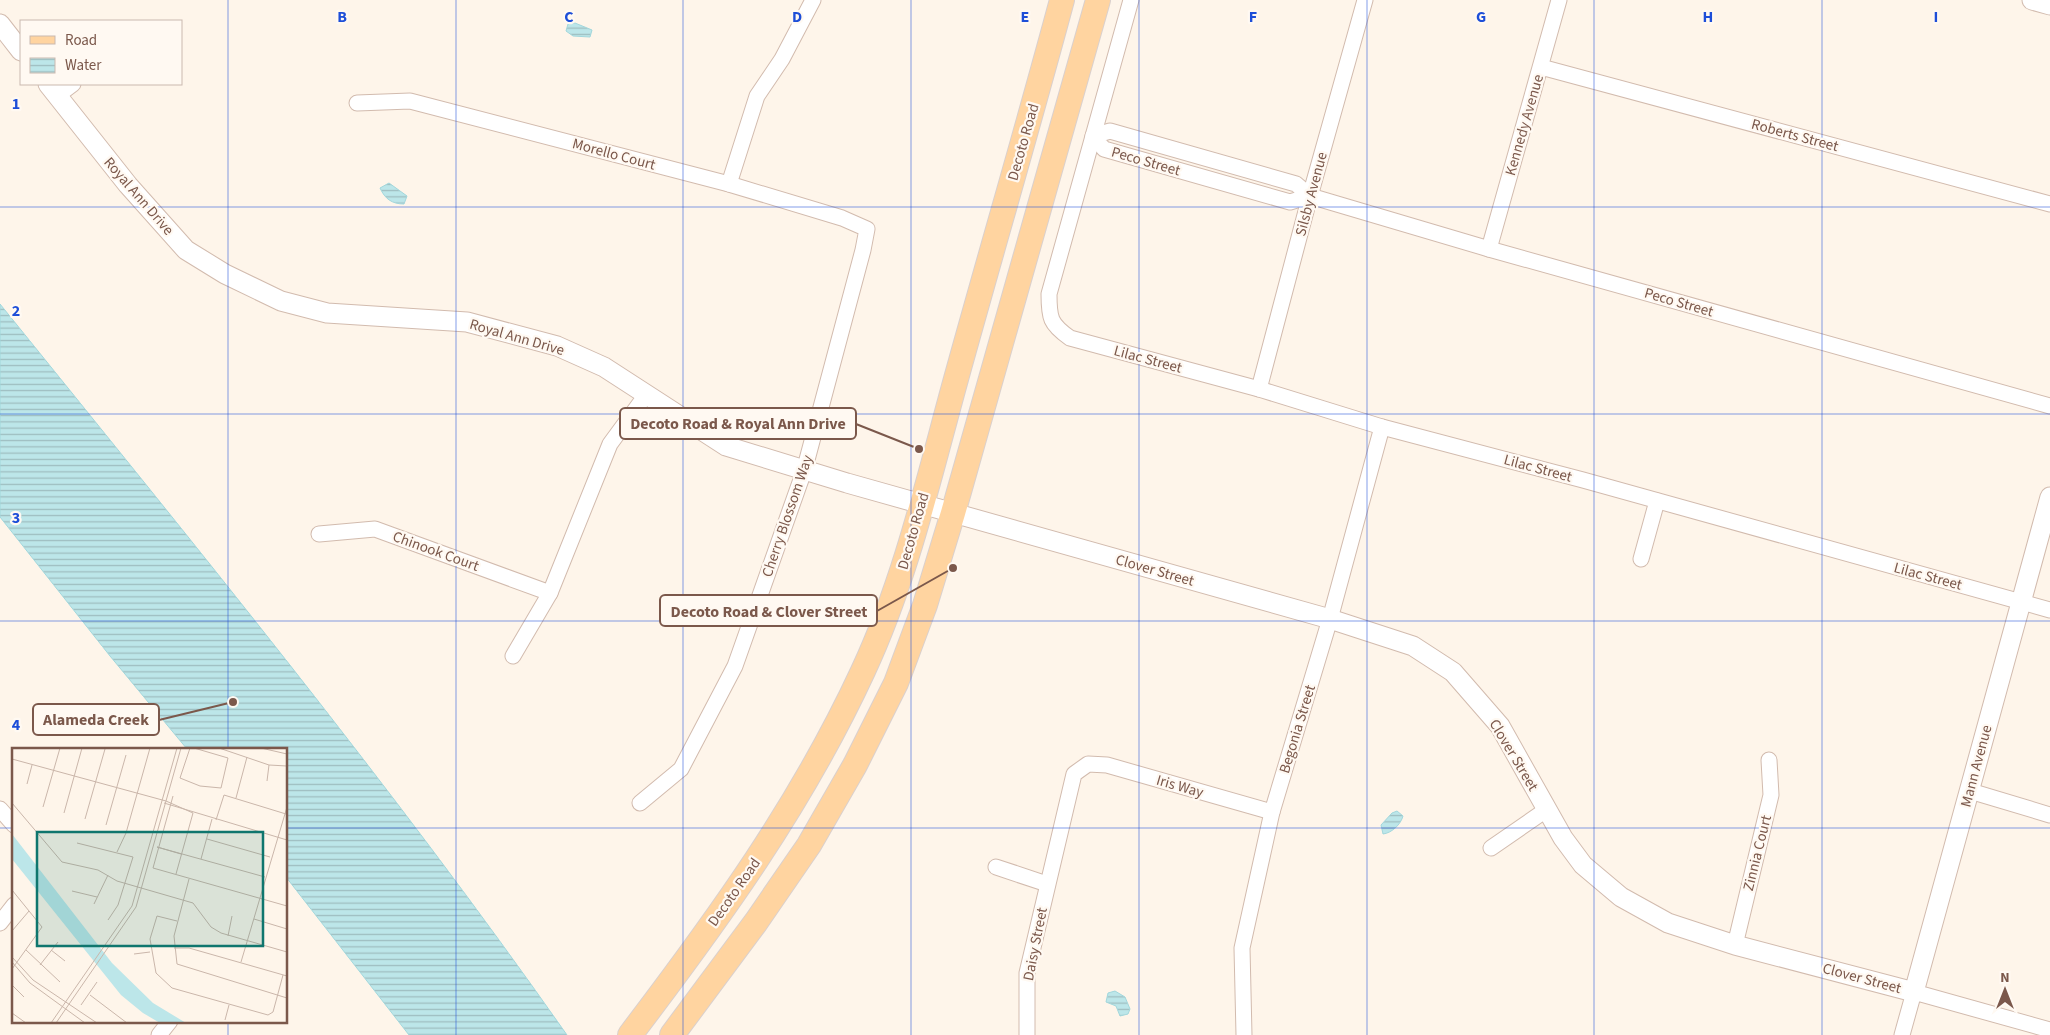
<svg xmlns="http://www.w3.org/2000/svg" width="2050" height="1035" viewBox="0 0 2050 1035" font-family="'Source Sans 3',sans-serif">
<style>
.water{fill:url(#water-rules);stroke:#a2d7dc}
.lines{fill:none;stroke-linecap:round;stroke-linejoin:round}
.minor-casing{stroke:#d2bbae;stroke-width:17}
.tertiary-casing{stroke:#d2bbae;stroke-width:21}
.primary-casing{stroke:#dad0cd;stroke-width:26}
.minor{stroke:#fff;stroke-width:15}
.tertiary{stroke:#fff;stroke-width:19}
.primary{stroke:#ffd4a0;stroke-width:24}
.grid{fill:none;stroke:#1d4ed8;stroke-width:1;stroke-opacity:0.55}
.labels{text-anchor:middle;stroke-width:4.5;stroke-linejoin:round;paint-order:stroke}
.street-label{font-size:15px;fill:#7b584b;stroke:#fff9f2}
.inset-road{fill:none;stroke:#cab6aa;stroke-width:1}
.view{fill:#0f766e;fill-opacity:0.15;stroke:#0f766e;stroke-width:2.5}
.inset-edge{fill:none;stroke:#7b584b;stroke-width:2.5}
.grid-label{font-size:16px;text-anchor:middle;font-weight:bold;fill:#1d4ed8;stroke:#fff9f2;stroke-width:4.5;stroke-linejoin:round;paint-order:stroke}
.leader{fill:none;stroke:#7b584b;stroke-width:2}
.callout-dot{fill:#7b584b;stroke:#fff9f2;stroke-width:2}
.callout{fill:#fff9f2;stroke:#7b584b;stroke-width:2}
.callout-label{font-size:16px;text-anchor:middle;font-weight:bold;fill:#7b584b}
</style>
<defs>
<pattern id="water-rules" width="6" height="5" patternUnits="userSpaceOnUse" patternTransform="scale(1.25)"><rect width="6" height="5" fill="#bce6e9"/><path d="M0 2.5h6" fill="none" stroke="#9ebdbf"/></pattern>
</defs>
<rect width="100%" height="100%" fill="#fef5ea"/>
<g class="water">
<polygon points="575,23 592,30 590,37 573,36 566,31 568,24"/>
<path d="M389 183 407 196 404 204C392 204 385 199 380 188Z"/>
<path d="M0 304C194 544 390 783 567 1035H409L286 877V749H187L110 656 0 517Z"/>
<path d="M1397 811 1403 816C1401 824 1392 833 1383 834L1381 825 1392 813Z"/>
<polygon points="1115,991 1125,997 1130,1009 1128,1014 1120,1016 1116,1006 1106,1002 1108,993"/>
</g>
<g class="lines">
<g class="minor-casing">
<g id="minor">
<path d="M1131 0 1049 294C1049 318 1050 324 1070 338L1259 389 1382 427 1583 480 2050 610"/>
<polyline points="1541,67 2050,204"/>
<polyline points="57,96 73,84"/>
<polyline points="357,103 410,101 729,184 842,218 867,229 863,250 804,471 735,666 681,769 640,803"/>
<polyline points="729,184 757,96 782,59 813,0"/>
<polyline points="1310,196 1290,202 1104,149 1093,136 1110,131 1296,184 1310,196 1489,249 2050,406"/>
<polyline points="1489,249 1559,0"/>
<polyline points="1259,389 1310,196 1365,0"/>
<polyline points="319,534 375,529 550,593"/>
<polyline points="1641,559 1657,501"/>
<polyline points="513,656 550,593 610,444 646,395"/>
<polyline points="1970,791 2050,815"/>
<polyline points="0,809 14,825"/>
<polyline points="1491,848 1546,810"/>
<polyline points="996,867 1047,884"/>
<polyline points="0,923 14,905"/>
<polyline points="1735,945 1771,795 1769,760"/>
<polyline points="159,1035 170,1021"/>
<polyline points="1027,1035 1027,973 1074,774 1088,764 1107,765 1272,812"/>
<polyline points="1244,1035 1242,948 1272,812 1330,619 1382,427"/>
<polyline points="1902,1035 1914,992 2050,1030"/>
</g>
</g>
<g class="tertiary-casing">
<g id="tertiary">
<polyline points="2032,0 2050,5"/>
<polyline points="0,24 21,51"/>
<polyline points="48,84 128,185 186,250 225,274 281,301 327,313 467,322 557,346 604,367 726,446 847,483 1330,619 1413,646 1453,672 1500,726 1563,838 1583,865 1621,897 1668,923 1735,945 1914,992 2050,497"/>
</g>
</g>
<g class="primary-casing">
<g id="primary">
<path d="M630 1035C719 918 801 805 863 671 906 579 929 477 956 379 991 252 1028 127 1062 0"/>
<polyline points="672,1035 756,922 809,845 855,765 896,683 925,605 953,513 1098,0"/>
</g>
</g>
<use href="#minor" class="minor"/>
<use href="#tertiary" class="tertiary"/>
<use href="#primary" class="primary"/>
</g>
<path class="grid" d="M228 0V749M456 0V1035M683 0V1035M911 0V1035M1139 0V1035M1367 0V1035M1594 0V1035M1822 0V1035M0 207H2050M0 414H2050M0 621H2050M0 828H14M286 828H2050M228 1021V1035"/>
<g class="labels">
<g class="street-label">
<text transform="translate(1524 125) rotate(-74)" y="5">Kennedy Avenue</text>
<text transform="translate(1795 135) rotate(15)" y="5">Roberts Street</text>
<text transform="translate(1023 142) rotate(-74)" y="5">Decoto Road</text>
<text transform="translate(614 154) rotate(15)" y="5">Morello Court</text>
<text transform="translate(1146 161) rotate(16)" y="5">Peco Street</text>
<text transform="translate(1311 194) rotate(-75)" y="5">Silsby Avenue</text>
<text transform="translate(139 196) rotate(49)" y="5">Royal Ann Drive</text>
<text transform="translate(1679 302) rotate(16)" y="5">Peco Street</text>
<text transform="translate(517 337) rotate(16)" y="5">Royal Ann Drive</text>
<text transform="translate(1148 359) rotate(15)" y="5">Lilac Street</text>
<text transform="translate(1538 468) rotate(15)" y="5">Lilac Street</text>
<text transform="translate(787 516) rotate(-71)" y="5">Cherry Blossom Way</text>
<text transform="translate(913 531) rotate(-74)" y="5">Decoto Road</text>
<text transform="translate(436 551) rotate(20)" y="5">Chinook Court</text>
<text transform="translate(1155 570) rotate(16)" y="5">Clover Street</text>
<text transform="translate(1928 576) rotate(15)" y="5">Lilac Street</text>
<text transform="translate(1297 729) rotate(-73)" y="5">Begonia Street</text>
<text transform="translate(1514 755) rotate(59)" y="5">Clover Street</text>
<text transform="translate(1976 766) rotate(-75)" y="5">Mann Avenue</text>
<text transform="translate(1180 786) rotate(16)" y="5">Iris Way</text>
<text transform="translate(1757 853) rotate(-76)" y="5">Zinnia Court</text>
<text transform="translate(734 892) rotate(-55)" y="5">Decoto Road</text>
<text transform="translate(1035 944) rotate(-79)" y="5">Daisy Street</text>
<text transform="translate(1862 978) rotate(15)" y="5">Clover Street</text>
</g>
</g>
<g transform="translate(12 748)">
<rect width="275" height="275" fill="#fef5ea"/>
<path d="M0 86 100 215 141 255 174 275H148L131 265 109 247 0 111Z" fill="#bce6e9"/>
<path class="inset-road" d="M178 0 168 30 188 38 209 40 216 10 182 0M207 0 257 17 275 18M249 0 275 6M0 11 154 53 181 65M255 33 257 17M15 36 20 17M161 48 141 120 275 158M224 50 235 9M0 55 50 114 86 122 105 133 181 155 199 179 209 185 275 204M152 55 275 92M31 59 48 0M52 65 70 0M73 71 93 1M204 72 212 47 274 66M94 77 114 7M195 91 258 109M65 95 121 109 106 157 96 172M145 99 253 129M145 99 169 106M105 104 114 85 138 0M189 111 200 71M164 126 181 65M177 131 162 188 165 216 275 250M0 142 30 179 0 221M60 143 85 149M82 156 96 127M242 171 275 181M165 173 145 168 138 191 144 225 160 240 256 267 261 264 271 227M0 183 17 163M216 188 220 168M162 200H177L275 228M14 202 48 234M39 202 53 213M122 206 138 204M0 209 21 232 85 275M0 214 18 235 73 275M229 214 275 59M28 217 46 194M0 237 12 249M78 247 115 275M69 257 85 234M0 265 14 275M213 272 217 257M39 275 120 158 165 0M44 275 124 159 169 0"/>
<path class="view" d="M25 84H251V198H25Z"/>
<rect width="275" height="275" class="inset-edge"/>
</g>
<g class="grid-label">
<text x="342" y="22">B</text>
<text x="569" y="22">C</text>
<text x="797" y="22">D</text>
<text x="1025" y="22">E</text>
<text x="1253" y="22">F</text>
<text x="1481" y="22">G</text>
<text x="1708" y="22">H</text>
<text x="1936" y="22">I</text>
<text x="16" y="109">1</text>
<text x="16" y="316">2</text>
<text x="16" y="523">3</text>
<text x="16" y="730">4</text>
</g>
<path class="leader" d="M919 449L856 424M953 568L877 611M233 702L159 720"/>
<g class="callout-dot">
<circle cx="919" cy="449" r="5"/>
<circle cx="953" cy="568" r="5"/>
<circle cx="233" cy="702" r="5"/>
</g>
<g class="callout">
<rect x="620" y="408" width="236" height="31" rx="5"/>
<rect x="660" y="595" width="217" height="31" rx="5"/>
<rect x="33" y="704" width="126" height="31" rx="5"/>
</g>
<g class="callout-label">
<text x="738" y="429">Decoto Road &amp; Royal Ann Drive</text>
<text x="769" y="617">Decoto Road &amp; Clover Street</text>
<text x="96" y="725">Alameda Creek</text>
</g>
<rect x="20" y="20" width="162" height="65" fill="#fff9f2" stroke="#cab9af"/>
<rect x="30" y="36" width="25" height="8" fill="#ffd4a0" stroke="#cab9af"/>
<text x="65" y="45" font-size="15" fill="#7b584b">Road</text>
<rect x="30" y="58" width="25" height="15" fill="url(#water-rules)" stroke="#cab9af"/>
<text x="65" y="70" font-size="15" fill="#7b584b">Water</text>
<g transform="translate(2005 990)" stroke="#fff9f2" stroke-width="4" paint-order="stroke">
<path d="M0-4L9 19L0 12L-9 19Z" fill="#7b584b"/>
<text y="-8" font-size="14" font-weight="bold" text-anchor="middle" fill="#7b584b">N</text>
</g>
</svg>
